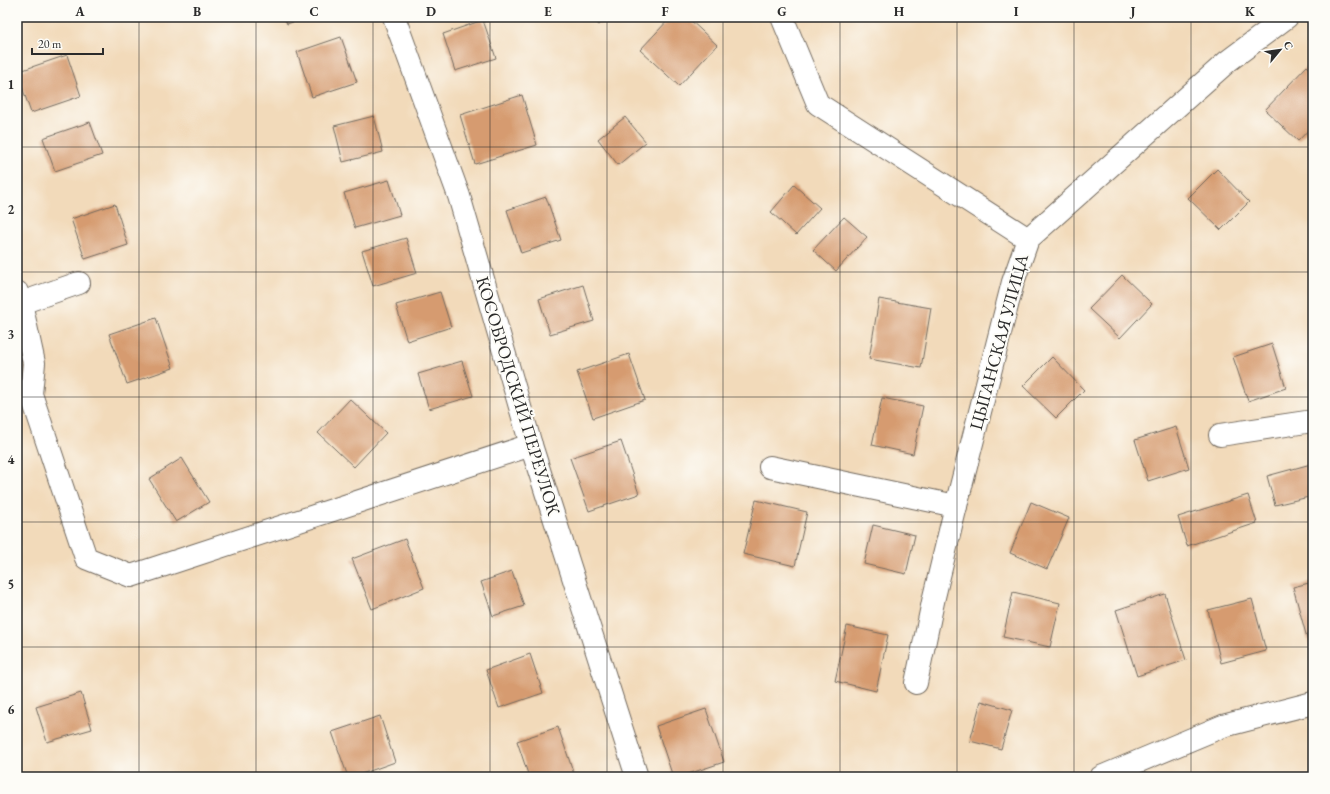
<svg xmlns="http://www.w3.org/2000/svg" width="1330" height="794" viewBox="0 0 1330 794" font-family="'EB Garamond',serif">
<style>
.building{fill:#d69b6f}
.lines{fill:none;stroke-linecap:round;stroke-linejoin:round}
.minor-casing{stroke:#71685d;stroke-width:24}
.minor{stroke:#fff;stroke-width:22}
.grid{fill:none;stroke:#2b2b2b;stroke-width:1;stroke-opacity:0.55}
.labels{text-anchor:middle;stroke-width:4;stroke-linejoin:round;paint-order:stroke}
.street-label{font-size:18px;fill:#2b2b2b;stroke:#fdfcf7}
.neatline{fill:none;stroke:#2b2b2b;stroke-width:1.5}
.grid-label{font-size:13px;text-anchor:middle;font-weight:bold;fill:#2b2b2b}
</style>
<rect width="100%" height="100%" fill="#fdfcf7"/>
<filter id="ink" filterUnits="userSpaceOnUse"><feTurbulence type="fractalNoise" baseFrequency=".025" numOctaves="2"/><feDisplacementMap in="SourceGraphic" scale="8" xChannelSelector="R" yChannelSelector="G"/><feConvolveMatrix kernelMatrix="1 2 1 2 8 2 1 2 1" color-interpolation-filters="sRGB"/></filter>
<filter id="wash" filterUnits="userSpaceOnUse"><feTurbulence type="fractalNoise" baseFrequency=".012" numOctaves="4" result="noise"/><feDisplacementMap in="SourceGraphic" scale="16" xChannelSelector="R" yChannelSelector="G"/><feGaussianBlur stdDeviation="0.9" result="paint"/><feColorMatrix in="noise" values="0 0 0 0 0 0 0 0 0 0 0 0 0 0 0 0 0 1.4 0 .05"/><feComposite in="paint" operator="in"/></filter>
<g filter="url(#wash)">
<rect width="100%" height="100%" fill="#f2daba"/>
<g id="blocks">
<g class="building">
<polygon points="284,17 307,17 287,24"/>
<polygon points="590,17 606,17 599,25"/>
<polygon points="671,17 687,17 717,45 679,86 640,50"/>
<polygon points="483,20 496,58 455,71 443,34"/>
<polygon points="341,37 357,82 312,97 297,52"/>
<polygon points="67,55 81,96 31,113 17,72"/>
<polygon points="1307,66 1313,72 1313,125 1298,141 1265,110"/>
<polygon points="522,95 537,145 475,164 460,115"/>
<polygon points="374,116 383,152 343,162 334,126"/>
<polygon points="625,117 646,142 618,165 598,139"/>
<polygon points="90,122 102,155 55,171 43,138"/>
<polygon points="1217,169 1249,202 1221,230 1188,198"/>
<polygon points="389,180 400,215 355,228 344,193"/>
<polygon points="794,185 820,208 796,235 771,212"/>
<polygon points="546,197 561,240 521,253 507,210"/>
<polygon points="115,204 128,245 85,259 71,219"/>
<polygon points="844,217 867,237 836,271 813,250"/>
<polygon points="406,238 417,273 373,286 362,251"/>
<polygon points="1122,275 1152,304 1120,338 1089,309"/>
<polygon points="583,285 594,321 550,334 539,299"/>
<polygon points="440,292 451,327 407,341 396,305"/>
<polygon points="879,299 931,308 921,368 869,359"/>
<polygon points="156,318 173,368 127,384 109,334"/>
<polygon points="1272,344 1286,388 1248,401 1233,357"/>
<polygon points="629,354 645,400 593,418 577,372"/>
<polygon points="1052,357 1084,390 1056,418 1023,386"/>
<polygon points="462,361 473,396 429,409 418,374"/>
<polygon points="882,398 923,406 913,454 872,445"/>
<polygon points="350,399 386,433 354,467 318,433"/>
<polygon points="1176,427 1189,468 1148,481 1135,440"/>
<polygon points="621,441 639,494 589,511 570,458"/>
<polygon points="182,458 209,502 176,522 149,479"/>
<polygon points="1311,464 1313,471 1313,496 1275,505 1267,476"/>
<polygon points="1248,495 1257,523 1187,546 1178,517"/>
<polygon points="756,500 807,512 795,566 743,554"/>
<polygon points="1031,502 1069,518 1047,569 1010,553"/>
<polygon points="873,525 915,535 906,574 864,564"/>
<polygon points="405,539 424,588 372,609 352,559"/>
<polygon points="512,571 524,606 493,616 481,582"/>
<polygon points="1313,582 1313,660 1293,587"/>
<polygon points="1013,592 1060,603 1050,647 1003,637"/>
<polygon points="1165,594 1186,660 1137,676 1116,610"/>
<polygon points="1252,599 1266,651 1221,663 1208,610"/>
<polygon points="847,626 888,635 876,691 835,681"/>
<polygon points="530,654 543,693 499,708 486,670"/>
<polygon points="81,693 92,729 47,742 36,707"/>
<polygon points="981,701 1012,710 1001,749 970,741"/>
<polygon points="706,709 724,762 679,777 673,777 656,726"/>
<polygon points="380,716 395,762 353,777 348,777 332,732"/>
<polygon points="558,727 574,774 566,777 529,777 517,741"/>
</g>
</g>
</g>
<g filter="url(#ink)">
<use href="#blocks" fill-opacity="0" stroke="#71685d" stroke-width="1"/>
<g class="lines">
<g class="minor-casing">
<g id="minor">
<polyline points="394,17 459,196 531,445 637,777"/>
<polyline points="782,17 818,104 1028,239"/>
<polyline points="17,292 21,303 34,363 31,394 86,558 131,576 531,445"/>
<polyline points="21,303 79,283"/>
<polyline points="1220,435 1313,421"/>
<polyline points="770,467 956,506"/>
<polyline points="916,683 934,597 956,506 1013,282 1028,239 1228,61 1287,17"/>
<polyline points="1101,777 1223,726 1313,703"/>
</g>
</g>
<use href="#minor" class="minor"/>
</g>
</g>
<path class="grid" d="M139 17V777M256 17V777M373 17V777M490 17V777M607 17V777M723 17V777M840 17V777M957 17V777M1074 17V777M1191 17V777M17 147H1313M17 272H1313M17 397H1313M17 522H1313M17 647H1313"/>
<g class="labels">
<g class="street-label">
<text transform="translate(999 342) rotate(-75)" y="6">ЦЫГАНСКАЯ УЛИЦА</text>
<text transform="translate(518 396) rotate(73)" y="6">КОСОБРОДСКИЙ ПЕРЕУЛОК</text>
</g>
</g>
<rect width="1330" height="794" fill="none" stroke="#fdfcf7" stroke-width="44"/>
<g transform="translate(1280 50) rotate(61)" stroke="#fdfcf7" stroke-width="3" paint-order="stroke">
<path d="M0-3L7 15L0 10L-7 15Z" fill="#2b2b2b"/>
<text y="-6" font-size="11" font-weight="bold" text-anchor="middle" fill="#2b2b2b">С</text>
</g>
<path d="M32 48v6h71v-6" fill="none" stroke="#2b2b2b" stroke-width="2"/>
<text x="38" y="48" font-size="12" fill="#2b2b2b" stroke="#fdfcf7" stroke-width="3" paint-order="stroke">20 m</text>
<rect x="22" y="22" width="1286" height="750" class="neatline"/>
<g class="grid-label">
<text x="80" y="16">A</text>
<text x="197" y="16">B</text>
<text x="314" y="16">C</text>
<text x="431" y="16">D</text>
<text x="548" y="16">E</text>
<text x="665" y="16">F</text>
<text x="782" y="16">G</text>
<text x="899" y="16">H</text>
<text x="1016" y="16">I</text>
<text x="1133" y="16">J</text>
<text x="1250" y="16">K</text>
<text x="11" y="89">1</text>
<text x="11" y="214">2</text>
<text x="11" y="339">3</text>
<text x="11" y="464">4</text>
<text x="11" y="589">5</text>
<text x="11" y="714">6</text>
</g>
</svg>
